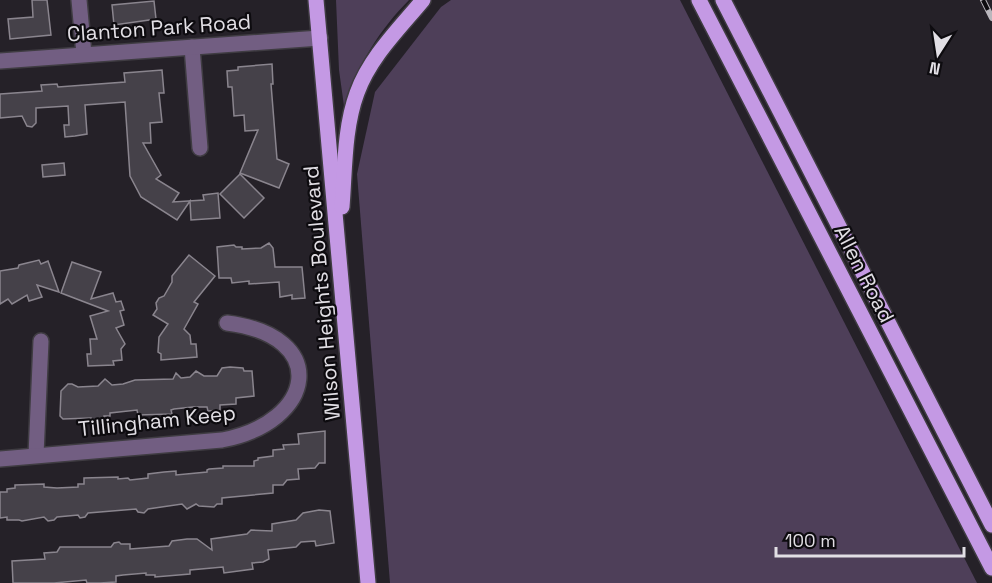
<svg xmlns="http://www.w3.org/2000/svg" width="992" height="583" viewBox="0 0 992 583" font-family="'Space Grotesk',sans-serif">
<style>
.green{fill:#4e3f59}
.building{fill:#454149;stroke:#8a858e;stroke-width:1.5}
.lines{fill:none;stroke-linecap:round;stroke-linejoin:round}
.minor-casing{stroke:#3f3c42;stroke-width:18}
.major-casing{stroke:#3f3c42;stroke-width:18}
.minor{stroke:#725e82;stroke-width:15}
.major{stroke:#c499e4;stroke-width:15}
.rail-casing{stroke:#bab7bd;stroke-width:6}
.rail{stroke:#0d0b0f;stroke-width:4;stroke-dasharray:11;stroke-linecap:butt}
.labels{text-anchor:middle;stroke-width:4.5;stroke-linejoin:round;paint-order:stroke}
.street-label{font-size:21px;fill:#e2dfe5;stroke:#0d0b0f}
</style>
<rect width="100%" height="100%" fill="#252128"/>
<g class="green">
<path d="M336 0H409C381 28 355 67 347 106H344L339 70Z"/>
<polygon points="451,0 680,0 977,583 390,583 357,174 375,92 441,7"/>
</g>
<g class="building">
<polygon points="32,0 47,0 51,35 10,39 8,19 33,17"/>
<polygon points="154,1 156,19 114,25 112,5"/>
<polygon points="272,64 273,84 271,84 277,159 289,164 279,188 240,173 258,130 245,131 244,115 234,116 232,87 228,87 227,71 238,70 238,67"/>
<polygon points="162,70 164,93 159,93 162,122 150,123 151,143 143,143 161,175 156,179 179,193 173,202 204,200 203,195 218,193 220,218 191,220 190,201 177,220 141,197 130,176 125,102 85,105 87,134 75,136 65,137 64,125 69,125 68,106 36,108 36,123 32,127 27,126 22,116 0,118 0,94 42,91 41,85 57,84 58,87 125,82 124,73"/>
<polygon points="64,163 65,175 43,177 42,165"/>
<polygon points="240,174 264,198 244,218 220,194"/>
<polygon points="269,243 273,248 275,267 302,267 305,298 292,299 292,295 280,297 279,282 249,284 249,281 232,283 231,278 219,278 217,247 234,245 236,247 242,247 242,249 261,248"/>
<polygon points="189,255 215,276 194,302 198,304 184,329 190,335 191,344 196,344 197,357 161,360 161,354 158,352 159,337 168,324 153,315 157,309 156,303 159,298 164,296 172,282 172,276"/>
<polygon points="39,260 41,264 48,261 59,292 37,285 42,297 29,301 27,295 12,304 8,299 0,304 0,271 18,268 19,265"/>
<polygon points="72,262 101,272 91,299 113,293 116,302 121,301 124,310 120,311 124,325 116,328 125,344 121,349 122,360 113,361 114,365 88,366 87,354 91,354 90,339 97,339 90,316 108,311 61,293"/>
<polygon points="230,367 243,368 244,371 252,371 254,396 236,398 236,404 220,405 220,410 208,411 207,407 193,407 174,409 171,410 172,414 138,415 137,410 110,413 110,416 104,416 104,419 91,420 91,418 63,419 60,416 61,391 68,384 72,384 78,387 98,386 105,379 112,385 123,384 135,380 173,379 176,373 181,378 190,377 196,371 204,376 217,376 222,368"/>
<polygon points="325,431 325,463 319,463 315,468 298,469 299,479 287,480 283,485 273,485 273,493 222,498 222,504 217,504 214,507 199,506 196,504 187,509 182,504 148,509 144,513 138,512 136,509 88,513 85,517 80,518 78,515 57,517 54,520 48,521 44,517 22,521 19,520 7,520 7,517 0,518 0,492 7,492 7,489 15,488 15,485 44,484 44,487 57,488 78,487 78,484 84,484 84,478 118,477 118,479 128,478 130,480 148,478 148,474 164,472 176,471 176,475 207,472 207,470 209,469 223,468 223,466 254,466 254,461 258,460 258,458 273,456 273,450 284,449 283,445 299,444 298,434"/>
<polygon points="319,510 330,511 334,543 316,546 315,541 301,542 296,547 268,550 269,559 263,562 252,563 253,569 224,573 223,567 190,570 190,574 155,577 155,575 146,575 146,573 123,575 116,576 116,582 100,583 87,583 86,580 54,583 13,583 12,561 45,559 44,553 57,552 60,547 111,547 114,543 119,542 121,544 130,544 130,549 169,546 172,541 187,539 197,539 212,550 211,539 247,534 251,530 272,531 272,524 296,520 303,513"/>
</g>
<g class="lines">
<g class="minor-casing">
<g id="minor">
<polyline points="79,0 84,54"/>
<polyline points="192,47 200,148"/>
<polyline points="0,61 320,38"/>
<polyline points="36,455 41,341"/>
<path d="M0 459 222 440C316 422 331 336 227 323"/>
</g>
</g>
<g class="major-casing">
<g id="major">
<polyline points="316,0 368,583"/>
<polyline points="699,0 992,568"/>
<polyline points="723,0 992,525"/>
<path d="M342 207C345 170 344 128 357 93 370 57 399 29 423 0"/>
</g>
</g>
<use href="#minor" class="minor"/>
<use href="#major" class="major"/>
<g class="rail-casing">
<polyline id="rail" points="983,0 992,18"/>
</g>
<use href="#rail" class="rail"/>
</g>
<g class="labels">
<g class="street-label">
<text transform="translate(159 28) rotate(-4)" y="7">Clanton Park Road</text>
<text transform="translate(864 274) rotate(63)" y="7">Allen Road</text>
<text transform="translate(322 293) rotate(-95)" y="7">Wilson Heights Boulevard</text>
<text transform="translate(157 421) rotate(-6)" y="7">Tillingham Keep</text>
</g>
</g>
<g transform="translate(938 54) rotate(192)" stroke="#0d0b0f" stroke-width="4.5" paint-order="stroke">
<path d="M0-4.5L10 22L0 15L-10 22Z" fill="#e2dfe5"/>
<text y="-9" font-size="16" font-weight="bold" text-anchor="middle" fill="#e2dfe5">N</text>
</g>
<path d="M776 547v9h188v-9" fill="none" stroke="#e2dfe5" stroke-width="3"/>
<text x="785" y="547" font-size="18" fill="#e2dfe5" stroke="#0d0b0f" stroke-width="4.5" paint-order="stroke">100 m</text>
</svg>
